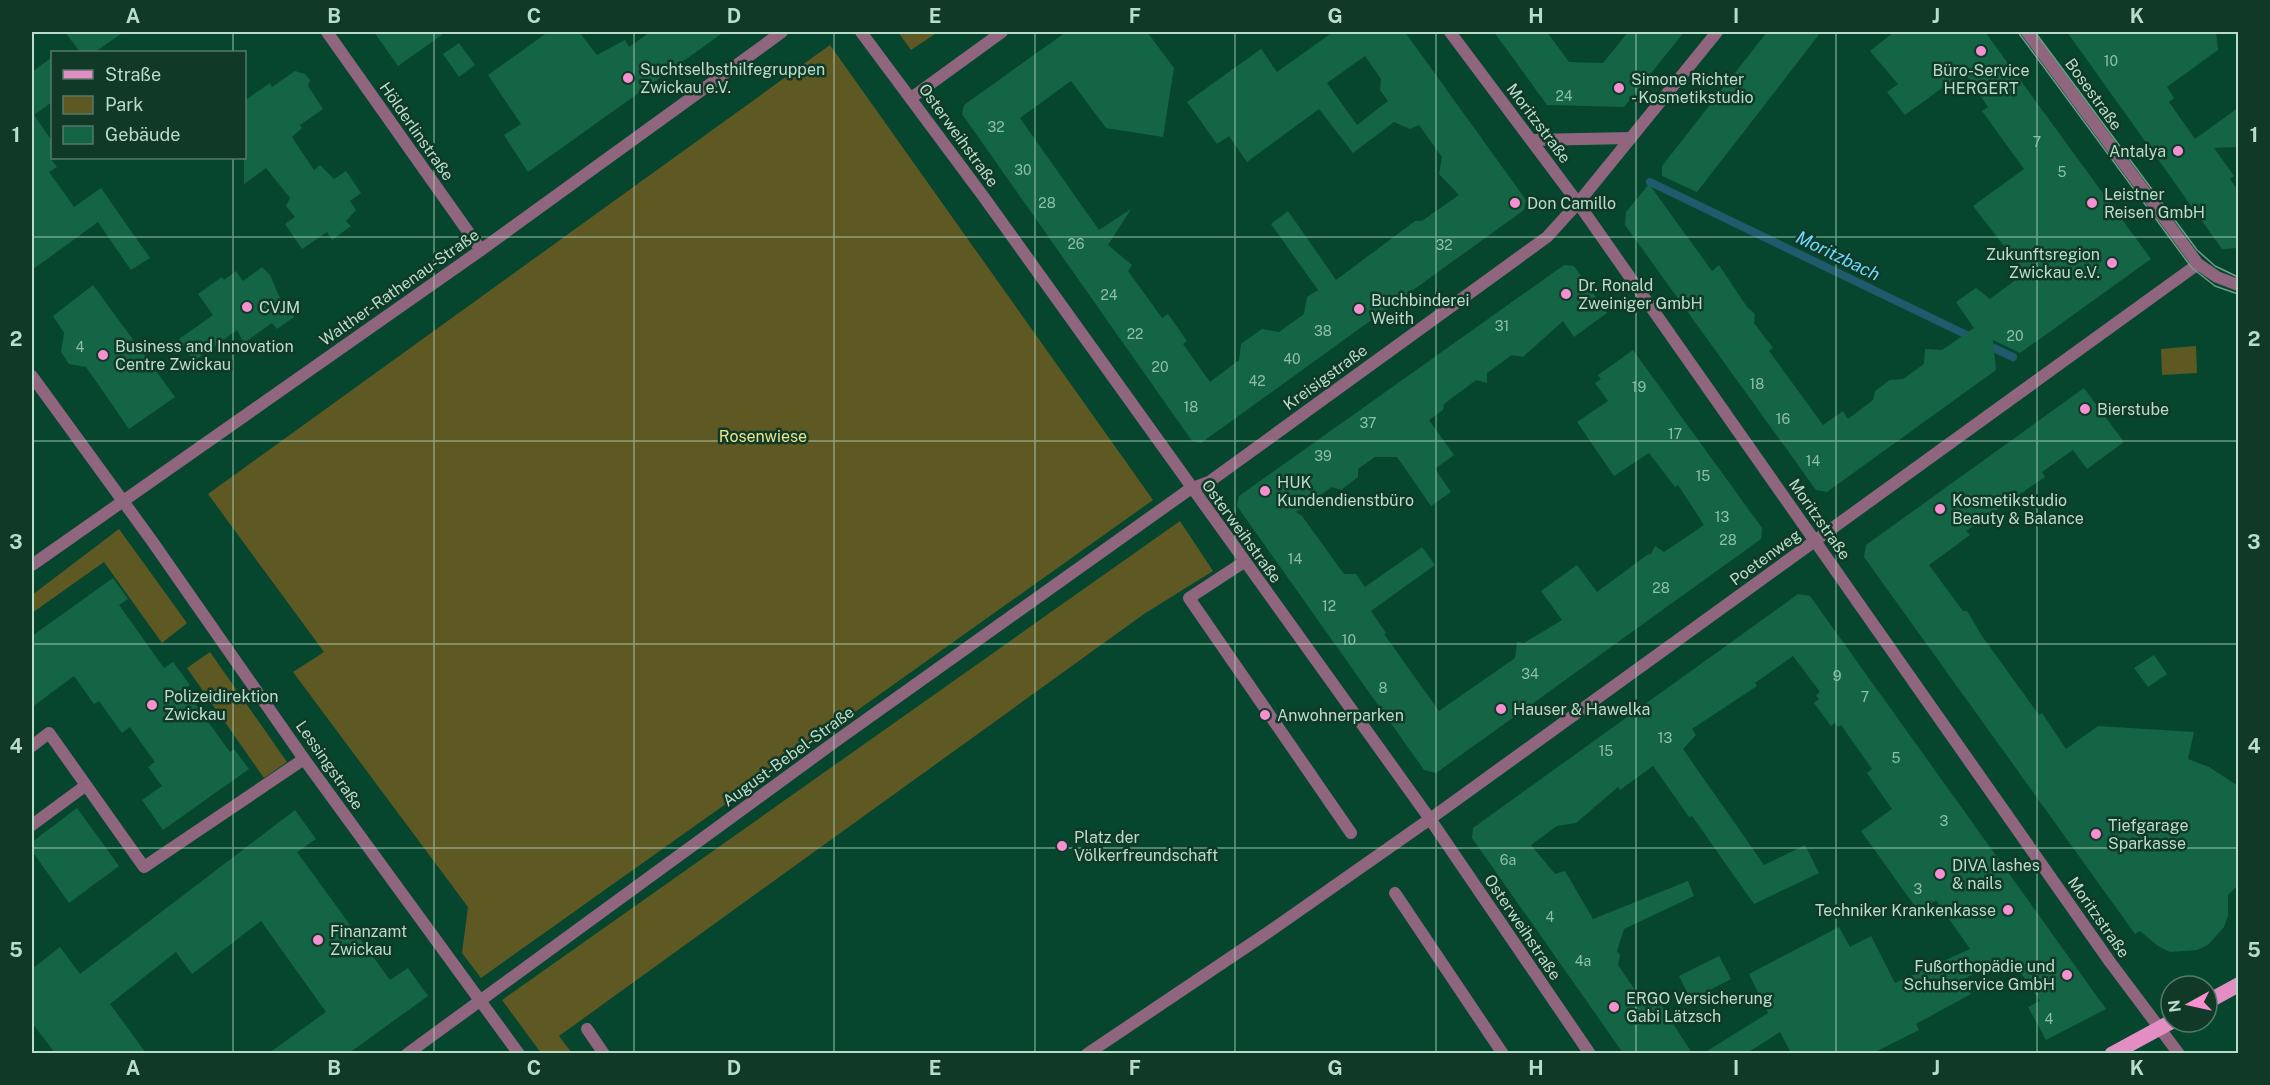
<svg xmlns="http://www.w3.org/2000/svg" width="2270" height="1085" viewBox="0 0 2270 1085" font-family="'Public Sans',sans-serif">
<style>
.green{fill:#5e5823}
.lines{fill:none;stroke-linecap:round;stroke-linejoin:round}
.stream{stroke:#205a6d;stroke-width:8}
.building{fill:#136546;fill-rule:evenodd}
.service{stroke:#90667f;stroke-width:12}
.minor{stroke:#90667f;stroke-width:12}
.primary{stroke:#e38ec3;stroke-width:15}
.tram{stroke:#6e9d89;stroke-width:1.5}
.grid{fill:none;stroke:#b9ddca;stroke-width:1.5;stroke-opacity:0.55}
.poi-dot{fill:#f690d1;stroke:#113928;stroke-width:2}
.labels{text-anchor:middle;stroke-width:5;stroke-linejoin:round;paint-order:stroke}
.number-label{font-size:14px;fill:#90bfa9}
.poi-label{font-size:16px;fill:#b9ddca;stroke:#113928;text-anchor:start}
.street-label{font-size:16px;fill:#b9ddca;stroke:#113928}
.park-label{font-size:16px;fill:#efe48a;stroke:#113928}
.water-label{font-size:18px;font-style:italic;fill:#6bd9fe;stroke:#113928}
.neatline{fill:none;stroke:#b9ddca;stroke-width:2}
.grid-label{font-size:20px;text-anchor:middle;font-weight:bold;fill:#b9ddca}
</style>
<rect width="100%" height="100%" fill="#06462f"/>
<g class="green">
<polygon points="898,32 938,32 911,50"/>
<polygon points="830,45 1153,500 481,978 462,953 468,907 293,672 324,652 208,494"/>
<polygon points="2196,346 2197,373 2162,375 2161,349"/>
<polygon points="1180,521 1213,571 1144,614 559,1036 572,1053 541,1053 502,1000"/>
<polygon points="119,529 187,623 162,643 104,562 32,613 32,595"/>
<polygon points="210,652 287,762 264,778 187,668"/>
</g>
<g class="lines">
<g class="stream">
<polyline points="1650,182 1973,338"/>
<polyline points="1987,345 2013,357"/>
</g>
</g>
<g class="building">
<polygon points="65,32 124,32 95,52 80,52"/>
<polygon points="374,32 446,32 398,66"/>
<polygon points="548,32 579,32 597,55 625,40 629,47 650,32 724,32 528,172 504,135 521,124 488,75"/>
<path d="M1066 32H1147L1174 68 1163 137 1106 128 1071 81 1020 118 1099 230 1131 209 1108 245 1132 265 1128 271 1162 318 1168 314 1187 341 1183 344 1210 382 1239 360 1241 344 1262 329 1279 332 1304 314 1307 297 1318 290 1271 224 1288 211 1336 280 1415 221H1422L1459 195 1439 174 1442 157 1419 125 1410 129 1394 122 1353 153 1319 109 1247 162 1229 136 1217 144 1187 102 1261 49 1277 72 1333 32H1405L1526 200 1524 210 1201 443 1192 441 962 114 964 105ZM1365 56 1381 79 1380 90 1388 101 1357 125 1327 83Z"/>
<polygon points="1494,32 1547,32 1569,62 1603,63 1628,32 1684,32 1624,107 1547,105"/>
<polygon points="1767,32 1821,32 1697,192 1662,176 1662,166"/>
<polygon points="1894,32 1985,32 2151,259 2020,353 1993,340 1996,370 1827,492 1816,490 1705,336 1625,225 1626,212 1649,184 1712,271 1719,265 1747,307 1755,314 1754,323 1773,348 1769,351 1823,425 1843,411 1848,419 1873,400 1875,391 1890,380 1903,379 1924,364 1925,349 1942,350 1974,328 1956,302 1976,288 1990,299 2025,273 1973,206 2024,169 1982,111 1988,107 1964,72 1905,115 1887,92 1898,84 1870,51"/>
<polygon points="2067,32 2216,32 2218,50 2167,87 2174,98 2169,102 2195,139 2238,108 2238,147 2214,148 2234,176 2230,179 2238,190 2238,248 2222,249"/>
<polygon points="459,43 475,65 459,77 443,54"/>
<polygon points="52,57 52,102 34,115 52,141 52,161 57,167 49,172 74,207 101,188 150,258 131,270 98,222 32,270 32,72"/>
<polygon points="295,71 305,74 310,80 308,86 323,109 300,125 302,128 292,137 314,170 320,165 334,179 346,171 361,193 350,201 356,210 346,221 351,226 332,240 327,232 302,249 285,224 295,217 286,206 290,198 266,168 244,184 244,101 270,83 272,87"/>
<polygon points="1564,265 1574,266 1607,313 1574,337 1563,321 1523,357 1512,355 1487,373 1487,383 1476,380 1444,404 1443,410 1429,420 1454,455 1435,469 1451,492 1431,506 1397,457 1375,457 1358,469 1358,477 1341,490 1332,487 1296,512 1302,516 1344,574 1356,574 1365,587 1422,547 1435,565 1371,611 1386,633 1384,634 1439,711 1515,658 1517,642 1524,643 1562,620 1541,591 1577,565 1597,592 1647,555 1651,554 1655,546 1664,552 1704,525 1678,485 1675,487 1649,453 1614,476 1577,422 1608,401 1595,383 1601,379 1598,375 1633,350 1762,528 1761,539 1436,773 1424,770 1237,506 1239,496"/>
<polygon points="262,267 270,275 279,296 294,317 277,329 272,323 244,343 237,330 194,361 179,339 213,315 198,294 222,277 224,280 236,271 243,281"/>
<polygon points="93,285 175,397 129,429 86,367 69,364 61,352 64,333 53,316"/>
<polygon points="2084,388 2124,442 2087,469 2073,450 2042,472 2045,477 1966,531 1970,535 1929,565 1963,611 1967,611 1982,636 2039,715 2042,713 2066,749 2098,726 2194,732 2188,759 2209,767 2238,786 2238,885 2228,895 2228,916 2224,927 2208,945 2197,950 2170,952 2158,946 2140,931 2135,934 1864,557 1866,545"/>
<polygon points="113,578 128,599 119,605 164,668 173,662 190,685 184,689 230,752 234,749 249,769 163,830 142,800 162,786 148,767 155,762 130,727 122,733 99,701 94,704 74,676 32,707 32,636"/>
<polygon points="1798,594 1810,596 2106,1009 2046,1040 2028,1007 2040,1001 2010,957 1963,979 1971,994 1916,1024 1919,1030 1873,1053 1791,1053 1780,1032 1747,1053 1704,1053 1768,1013 1749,974 1839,927 1850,947 1871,936 1895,983 1970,949 1936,900 1919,912 1861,831 1892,809 1867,773 1872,769 1841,725 1838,727 1835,723 1831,726 1814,703 1819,699 1816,695 1820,692 1793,656 1755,683 1757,686 1692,729 1696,735 1683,749 1764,865 1805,845 1819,873 1754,904 1692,816 1689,817 1653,766 1620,790 1618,787 1576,823 1557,826 1531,845 1555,874 1565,871 1593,919 1688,881 1694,896 1624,929 1617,951 1620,955 1618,965 1644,1003 1657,999 1692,1053 1623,1053 1472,838 1473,828"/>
<polygon points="2154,655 2167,674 2148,687 2134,668"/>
<polygon points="77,808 119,866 69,903 32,851 32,842"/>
<polygon points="295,810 316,839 297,852 390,980 408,968 428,996 349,1053 269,1053 326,1012 261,921 192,974 176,952 110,1004 146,1053 55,1053 32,1023 32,969 60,947 80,974"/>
<polygon points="1719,956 1731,979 1691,1000 1679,976"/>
</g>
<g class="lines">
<g class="service">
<polyline points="2027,32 2198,264"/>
<polyline points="1244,562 1189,598 1351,833"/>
<polyline points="32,746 49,733 144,867 304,759"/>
<polyline points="32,825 85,786"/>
<polyline points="1395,893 1503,1054"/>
<polyline points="587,1029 604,1054"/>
<polyline points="1087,1054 1270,931 1430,819"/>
</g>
<g class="minor">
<polyline points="327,32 481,250"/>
<polyline points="861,32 983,196 1430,819 1590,1054"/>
<polyline points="1450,32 1578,203 2110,962 2179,1054"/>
<polyline points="911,98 1002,32"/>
<polyline points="1531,140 1631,138"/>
<polyline points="32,376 152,541 304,759 519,1054"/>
<polyline points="32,565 481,250 782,32"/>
<polyline points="1430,819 2198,264 2217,277 2238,285"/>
<polyline points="407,1054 836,741 1190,489 1209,482 1547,237 1578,203 1717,32"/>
</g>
<g class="primary">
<polyline points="2207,1002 2238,985"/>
<polyline points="2112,1054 2171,1022"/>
</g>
<g class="tram">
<polyline points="2018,32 2192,268 2215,286 2238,294"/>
<polyline points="2035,32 2197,250 2215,266 2238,277"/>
</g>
</g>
<path class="grid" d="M233 32V52M434 32V1054M634 32V1054M834 32V1054M1035 32V1054M1235 32V1054M1436 32V1054M1636 32V1054M1836 32V1054M2037 32V1054M233 158V1054M32 237H2238M32 441H2238M32 644H2238M32 848H2238"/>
<g class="poi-dot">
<circle cx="1981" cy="51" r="6"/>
<circle cx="628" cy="78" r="6"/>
<circle cx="1619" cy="88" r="6"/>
<circle cx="2178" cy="151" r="6"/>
<circle cx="1515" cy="203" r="6"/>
<circle cx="2092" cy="203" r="6"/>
<circle cx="2112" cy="263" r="6"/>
<circle cx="1566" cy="294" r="6"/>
<circle cx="247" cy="307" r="6"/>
<circle cx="1359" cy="309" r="6"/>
<circle cx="103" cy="355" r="6"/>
<circle cx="2085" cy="409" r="6"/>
<circle cx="1265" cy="491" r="6"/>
<circle cx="1940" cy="509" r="6"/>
<circle cx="152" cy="705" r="6"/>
<circle cx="1501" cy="709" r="6"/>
<circle cx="1265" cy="715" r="6"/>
<circle cx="2096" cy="834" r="6"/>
<circle cx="1062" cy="846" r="6"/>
<circle cx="1940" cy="874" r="6"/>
<circle cx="2008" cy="910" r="6"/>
<circle cx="318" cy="940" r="6"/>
<circle cx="2067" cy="975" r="6"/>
<circle cx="1614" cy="1007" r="6"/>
</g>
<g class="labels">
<g class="number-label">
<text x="2111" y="66">10</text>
<text x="1564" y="101">24</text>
<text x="996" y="132">32</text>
<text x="2037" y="147">7</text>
<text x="1023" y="175">30</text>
<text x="2062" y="177">5</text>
<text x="1047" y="208">28</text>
<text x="1076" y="249">26</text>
<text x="1444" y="250">32</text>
<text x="1109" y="300">24</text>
<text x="1502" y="331">31</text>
<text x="1323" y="336">38</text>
<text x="1135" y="339">22</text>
<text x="2015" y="341">20</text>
<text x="80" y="352">4</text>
<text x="1292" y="364">40</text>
<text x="1160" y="372">20</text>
<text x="1257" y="386">42</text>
<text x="1757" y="389">18</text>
<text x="1639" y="392">19</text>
<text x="1191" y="412">18</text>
<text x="1783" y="424">16</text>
<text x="1368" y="428">37</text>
<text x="1675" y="439">17</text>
<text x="1323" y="461">39</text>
<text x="1813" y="466">14</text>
<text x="1703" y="481">15</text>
<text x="1722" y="522">13</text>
<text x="1728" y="545">28</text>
<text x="1295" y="564">14</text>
<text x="1661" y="593">28</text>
<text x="1329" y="611">12</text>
<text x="1349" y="645">10</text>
<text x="1530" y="679">34</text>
<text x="1837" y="681">9</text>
<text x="1383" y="693">8</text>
<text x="1865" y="702">7</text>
<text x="1665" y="743">13</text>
<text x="1606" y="756">15</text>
<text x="1896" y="763">5</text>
<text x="1944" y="826">3</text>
<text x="1508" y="865">6a</text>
<text x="1918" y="894">3</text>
<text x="1550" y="922">4</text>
<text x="1583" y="966">4a</text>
<text x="2049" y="1024">4</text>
</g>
<g class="poi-label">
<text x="640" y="75">Suchtselbsthilfegruppen<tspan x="640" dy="18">Zwickau e.V.</tspan></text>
<text x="1981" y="76" text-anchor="middle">Büro-Service<tspan x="1981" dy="18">HERGERT</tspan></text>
<text x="1631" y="85">Simone Richter<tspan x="1631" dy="18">- Kosmetikstudio</tspan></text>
<text x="2166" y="157" text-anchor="end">Antalya</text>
<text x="2104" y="200">Leistner<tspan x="2104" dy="18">Reisen GmbH</tspan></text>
<text x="1527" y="209">Don Camillo</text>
<text x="2100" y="260" text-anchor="end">Zukunftsregion<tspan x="2100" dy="18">Zwickau e.V.</tspan></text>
<text x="1578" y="291">Dr. Ronald<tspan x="1578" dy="18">Zweiniger GmbH</tspan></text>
<text x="1371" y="306">Buchbinderei<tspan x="1371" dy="18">Weith</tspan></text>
<text x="259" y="313">CVJM</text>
<text x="115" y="352">Business and Innovation<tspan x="115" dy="18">Centre Zwickau</tspan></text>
<text x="2097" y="415">Bierstube</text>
<text x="1277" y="488">HUK<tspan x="1277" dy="18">Kundendienstbüro</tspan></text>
<text x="1952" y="506">Kosmetikstudio<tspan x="1952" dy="18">Beauty &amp; Balance</tspan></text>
<text x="164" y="702">Polizeidirektion<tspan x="164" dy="18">Zwickau</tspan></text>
<text x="1513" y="715">Hauser &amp; Hawelka</text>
<text x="1277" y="721">Anwohnerparken</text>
<text x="2108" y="831">Tiefgarage<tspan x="2108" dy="18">Sparkasse</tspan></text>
<text x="1074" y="843">Platz der<tspan x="1074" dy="18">Völkerfreundschaft</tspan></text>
<text x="1952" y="871">DIVA lashes<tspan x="1952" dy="18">&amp; nails</tspan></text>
<text x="1996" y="916" text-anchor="end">Techniker Krankenkasse</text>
<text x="330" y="937">Finanzamt<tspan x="330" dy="18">Zwickau</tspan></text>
<text x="2055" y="972" text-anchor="end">Fußorthopädie und<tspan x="2055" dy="18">Schuhservice GmbH</tspan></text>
<text x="1626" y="1004">ERGO Versicherung<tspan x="1626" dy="18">Gabi Lätzsch</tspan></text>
</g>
<g class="street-label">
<text transform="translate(2094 94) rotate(54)" y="6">Bosestraße</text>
<text transform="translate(1539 123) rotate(53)" y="6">Moritzstraße</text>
<text transform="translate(417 131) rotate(55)" y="6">Hölderlinstraße</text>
<text transform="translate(959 135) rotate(54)" y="6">Osterweihstraße</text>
<text transform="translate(399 287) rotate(-35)" y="6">Walther-Rathenau-Straße</text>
<text transform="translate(1325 377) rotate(-36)" y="6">Kreisigstraße</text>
<text transform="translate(1820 519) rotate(55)" y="6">Moritzstraße</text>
<text transform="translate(1242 531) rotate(54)" y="6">Osterweihstraße</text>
<text transform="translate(1765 557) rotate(-36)" y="6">Poetenweg</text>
<text transform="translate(788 756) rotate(-36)" y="6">August-Bebel-Straße</text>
<text transform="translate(330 765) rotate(55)" y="6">Lessingstraße</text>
<text transform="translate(2099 917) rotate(55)" y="6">Moritzstraße</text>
<text transform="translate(1523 927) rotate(56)" y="6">Osterweihstraße</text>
</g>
<g class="park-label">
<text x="763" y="442">Rosenwiese</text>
</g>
<g class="water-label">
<text transform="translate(1838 256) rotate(26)" y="6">Moritzbach</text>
</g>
</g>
<rect width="2270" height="1085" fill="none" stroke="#113928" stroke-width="66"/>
<rect x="51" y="51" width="195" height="108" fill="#113928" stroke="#547b69" stroke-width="1.5"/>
<rect x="63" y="70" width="30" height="9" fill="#e38ec3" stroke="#547b69" stroke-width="1.5"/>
<text x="105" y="81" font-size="18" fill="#b9ddca">Straße</text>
<rect x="63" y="96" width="30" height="18" fill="#5e5823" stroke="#547b69" stroke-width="1.5"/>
<text x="105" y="111" font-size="18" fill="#b9ddca">Park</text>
<rect x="63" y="126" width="30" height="18" fill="#136546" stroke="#547b69" stroke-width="1.5"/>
<text x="105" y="141" font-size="18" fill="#b9ddca">Gebäude</text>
<g transform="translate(2189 1004) rotate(262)"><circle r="28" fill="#113928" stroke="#547b69" stroke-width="1.5"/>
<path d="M0-4.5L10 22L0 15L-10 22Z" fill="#f690d1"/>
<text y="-9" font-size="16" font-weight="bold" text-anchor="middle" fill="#b9ddca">N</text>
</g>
<rect x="33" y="33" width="2204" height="1019" class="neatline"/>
<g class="grid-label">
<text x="133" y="23">A</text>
<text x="334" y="23">B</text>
<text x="534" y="23">C</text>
<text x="734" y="23">D</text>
<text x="935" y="23">E</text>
<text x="1135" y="23">F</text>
<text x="1335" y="23">G</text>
<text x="1536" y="23">H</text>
<text x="1736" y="23">I</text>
<text x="1936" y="23">J</text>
<text x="2137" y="23">K</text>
<text x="16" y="142">1</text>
<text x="2254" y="142">1</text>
<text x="16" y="346">2</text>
<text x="2254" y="346">2</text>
<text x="16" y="549">3</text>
<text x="2254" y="549">3</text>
<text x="16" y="753">4</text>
<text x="2254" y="753">4</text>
<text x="16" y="957">5</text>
<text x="2254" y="957">5</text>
<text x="133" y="1075">A</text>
<text x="334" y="1075">B</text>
<text x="534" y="1075">C</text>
<text x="734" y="1075">D</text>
<text x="935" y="1075">E</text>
<text x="1135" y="1075">F</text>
<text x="1335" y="1075">G</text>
<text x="1536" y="1075">H</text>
<text x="1736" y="1075">I</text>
<text x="1936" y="1075">J</text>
<text x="2137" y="1075">K</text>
</g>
</svg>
